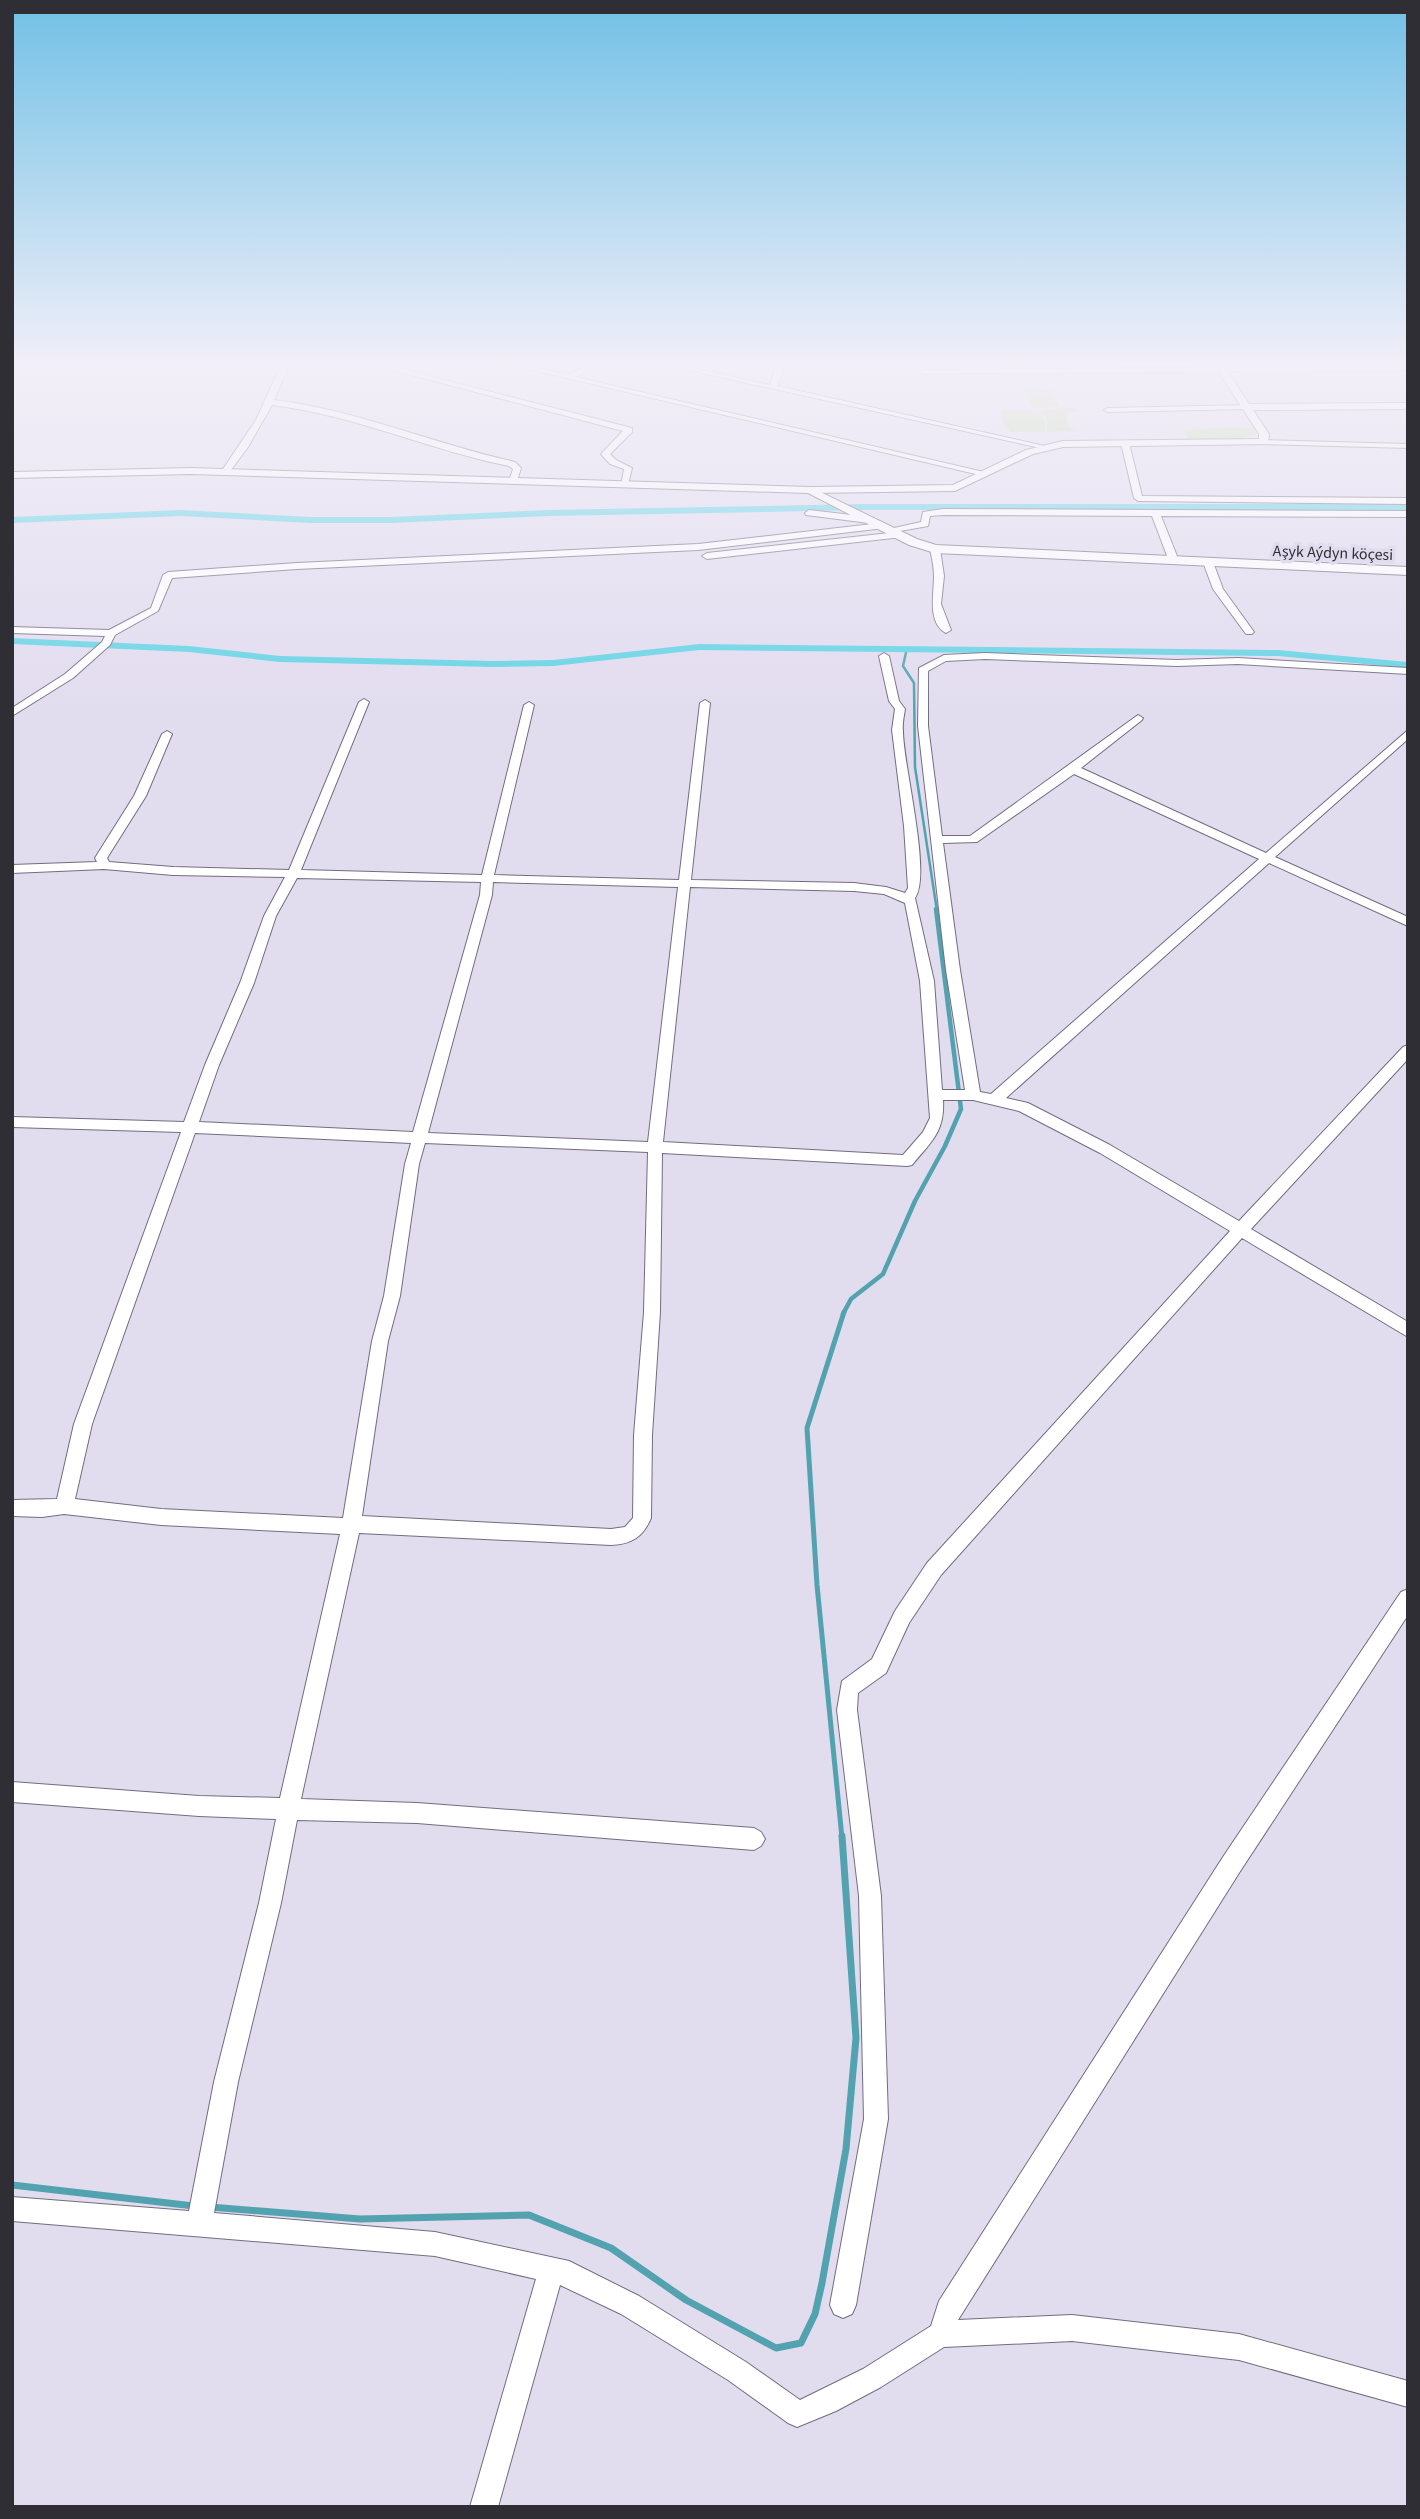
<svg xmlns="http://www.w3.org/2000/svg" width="1420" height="2519" viewBox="0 0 1420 2519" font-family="'Source Sans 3',sans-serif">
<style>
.green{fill:#c4db9f}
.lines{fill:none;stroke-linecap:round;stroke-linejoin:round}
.stream-far3{stroke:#52a2b0;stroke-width:2.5}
.stream-far2{stroke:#52a2b0;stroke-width:4.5}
.stream-far1{stroke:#52a2b0;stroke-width:5}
.stream{stroke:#52a2b0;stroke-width:7}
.canal{fill:#60d3e4;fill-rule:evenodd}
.minor-casing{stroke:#726d7e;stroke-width:2}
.tertiary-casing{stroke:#726d7e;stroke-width:2}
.secondary-casing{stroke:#726d7e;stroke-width:2}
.minor{fill:#fff;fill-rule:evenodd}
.tertiary{fill:#fff;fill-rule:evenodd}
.secondary{fill:#fff;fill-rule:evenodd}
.labels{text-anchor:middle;stroke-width:7;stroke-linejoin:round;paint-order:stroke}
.far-street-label{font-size:16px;fill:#302e35;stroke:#e2dcef}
</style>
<rect width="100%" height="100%" fill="#e2dcef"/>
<g class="green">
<polygon points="1026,389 1050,390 1060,407 1032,408 1024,390"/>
<polygon points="1062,408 1074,408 1079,411 1065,413 1069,426 1075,431 1047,432 1046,417 1041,411"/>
<polygon points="1001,411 1038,411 1045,422 1045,432 1010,432 1002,420"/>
<polygon points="1234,427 1253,429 1256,434 1239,440 1189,439 1183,430"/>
</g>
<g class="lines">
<polyline class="stream-far3" points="907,648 903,666 914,683 915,767 937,911"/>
<polyline class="stream-far2" points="843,1314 851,1299 883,1274 915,1201 945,1146 961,1109 936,909"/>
<polyline class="stream-far1" points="842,1838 817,1585 807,1428 844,1312"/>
<g class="stream">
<polyline points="12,2185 194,2206"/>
<polyline points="210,2207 360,2219 529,2215 611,2248 686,2300 776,2348 801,2343 815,2314 822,2283 846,2149 856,2038 842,1836"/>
</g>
<g class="canal">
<polygon points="864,504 1408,504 1408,510 864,510 549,516 390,523 311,523 181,516 12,523 12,517 181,510 311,517 390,517 549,510"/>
<polygon points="12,638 189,646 280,656 493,661 553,660 699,644 1278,650 1408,662 1408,668 1278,656 699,650 553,666 493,667 280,662 189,652 12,644"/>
</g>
<g class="minor-casing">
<g id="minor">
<path d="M282 363H290L274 400C357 410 434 444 515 462L521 468 517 481 513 484 509 481 513 469 509 466C429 450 354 415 272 405L248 447 228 474H222L221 472 256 420Z"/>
<polygon points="366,363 378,363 632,428 632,432 610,454 616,460 632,468 628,484 621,486 624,469 610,464 601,454 623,431"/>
<polygon points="503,363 515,363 569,375 592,363 601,363 576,377 988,473 984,476"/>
<polygon points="657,363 670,363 770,385 777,363 785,363 777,386 1049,447 1045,449"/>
<polygon points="1408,366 1408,370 923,374 919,372 923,370"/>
<polygon points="1250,405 1247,409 1108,412 1104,410 1108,408"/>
<polygon points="1264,440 1408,444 1408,448 1261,444"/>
<polygon points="1125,441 1129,443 1142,496 1408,498 1408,504 1138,501 1134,498 1121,443"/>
<polygon points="943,509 1408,511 1408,517 1161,516 1179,561 1174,564 1169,561 1152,516 943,515 930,516 928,526 889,533 885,530 921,522 923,512"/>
<polygon points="809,510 869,517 873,520 869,523 806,515 805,513"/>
<polygon points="881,523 885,526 884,528 698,550 297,569 172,578 158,611 115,635 110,645 73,678 12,716 12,708 65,674 102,642 105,636 12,633 12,627 109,630 151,608 163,575 168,572 297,563 698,544"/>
<polygon points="899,532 902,533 902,537 707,559 702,556 707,553"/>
<path d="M935 546 940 549 944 576 941 604 951 630 946 633C927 623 934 594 934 577 934 568 932 558 930 549Z"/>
<polygon points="1208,559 1213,562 1223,589 1254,632 1252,634 1246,634 1213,589 1203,562"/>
<path d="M884 653 889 656 899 701 905 709C904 716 902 724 903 731 903 765 932 874 915 898L934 981 942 1090H965L946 970 918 726 919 668 944 655 985 653 1177 660 1238 658 1408 668V674L1238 664 1177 666 985 659 946 661 928 671V726L942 836H970L1138 715 1143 718 1142 720 1081 768 1266 853 1408 730V739L1275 857 1408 917V926L1269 863 1006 1098 1028 1103 1110 1145 1239 1221 1403 1047 1408 1045V1059L1251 1229 1408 1322V1337L1242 1238 941 1575 909 1623 886 1673 858 1693 857 1710 881 1896 888 2119 856 2305 852 2314 843 2318 834 2314 830 2305 864 2119 859 1896 837 1710 842 1681 872 1659 895 1611 927 1563 1230 1231 1100 1153 1019 1111 973 1100H943C945 1132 931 1142 912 1165L907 1166 662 1153 660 1312 652 1435 651 1518C643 1537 632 1544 611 1545L359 1533 301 1799 417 1803 754 1828 761 1832 765 1839 761 1846 754 1850 417 1823 297 1820 281 1903 238 2082 214 2213 435 2232 569 2261 639 2296 746 2362 800 2400 863 2369 931 2326 939 2301 1223 1857 1401 1592 1408 1589V1615L1239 1873 958 2320 1072 2315 1239 2334 1408 2381V2407L1239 2360 1072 2341 944 2347 881 2387 836 2411 797 2427 788 2423 728 2380 621 2314 560 2285 498 2507H470L536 2279 435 2256 12 2221V2197L189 2211 214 2082 259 1903 276 1819 199 1816 12 1802V1782L199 1796 280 1798 340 1534 161 1525 64 1514 42 1517 12 1516V1500L57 1499 74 1424 181 1132 12 1127V1117L184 1122 205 1065 240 983 264 916 285 877 173 875 104 869 12 873V865L97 862 95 858 134 796 162 734 167 731 172 734 146 796 107 858 109 862 173 867 289 870 359 702 364 699 369 702 301 870 482 875 524 705 529 702 534 705 494 875 679 880 700 703 705 700 710 703 691 880 854 883 886 887 905 893 908 888 904 826 892 730 895 709 889 701 879 656ZM1074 774 1259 859 991 1094 980 1092 960 970 943 843 977 842ZM297 878 481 882 480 895 413 1132 199 1122 219 1065 254 983 276 916ZM493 882 678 887 648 1142 428 1133 492 895ZM690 887 854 891 884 894 905 903 920 981 930 1118 923 1132 903 1155 663 1142ZM195 1133 411 1143 405 1164 384 1296 372 1341 343 1518 161 1509 75 1499 92 1424ZM425 1143 648 1152 644 1312 634 1435 633 1518 625 1527 611 1529 362 1516 388 1341 400 1296 419 1164Z"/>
</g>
</g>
<g class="tertiary-casing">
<polygon id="tertiary" points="1213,363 1222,363 1249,404 1408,403 1408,409 1253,410 1269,434 1268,444 1063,447 1033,454 955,491 810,493 805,490 810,487 953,485 1026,450 1063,441 1259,439 1259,434"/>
</g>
<g class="secondary-casing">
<polygon id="secondary" points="191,468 810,487 917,539 936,545 1408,567 1408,575 935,553 909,545 808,493 191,474 12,478 12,472"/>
</g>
<use href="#minor" class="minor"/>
<use href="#tertiary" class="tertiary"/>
<use href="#secondary" class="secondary"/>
</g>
<linearGradient id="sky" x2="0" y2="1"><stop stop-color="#71c0e6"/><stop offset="0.51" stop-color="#f2eff8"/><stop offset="1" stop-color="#f2eff8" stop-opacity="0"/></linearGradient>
<rect width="1420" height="715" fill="url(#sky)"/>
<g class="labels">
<g class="far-street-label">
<text transform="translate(1333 552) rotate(2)" y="6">Aşyk Aýdyn köçesi</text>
</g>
</g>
<rect width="1420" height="2519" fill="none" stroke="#302e35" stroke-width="28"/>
</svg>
